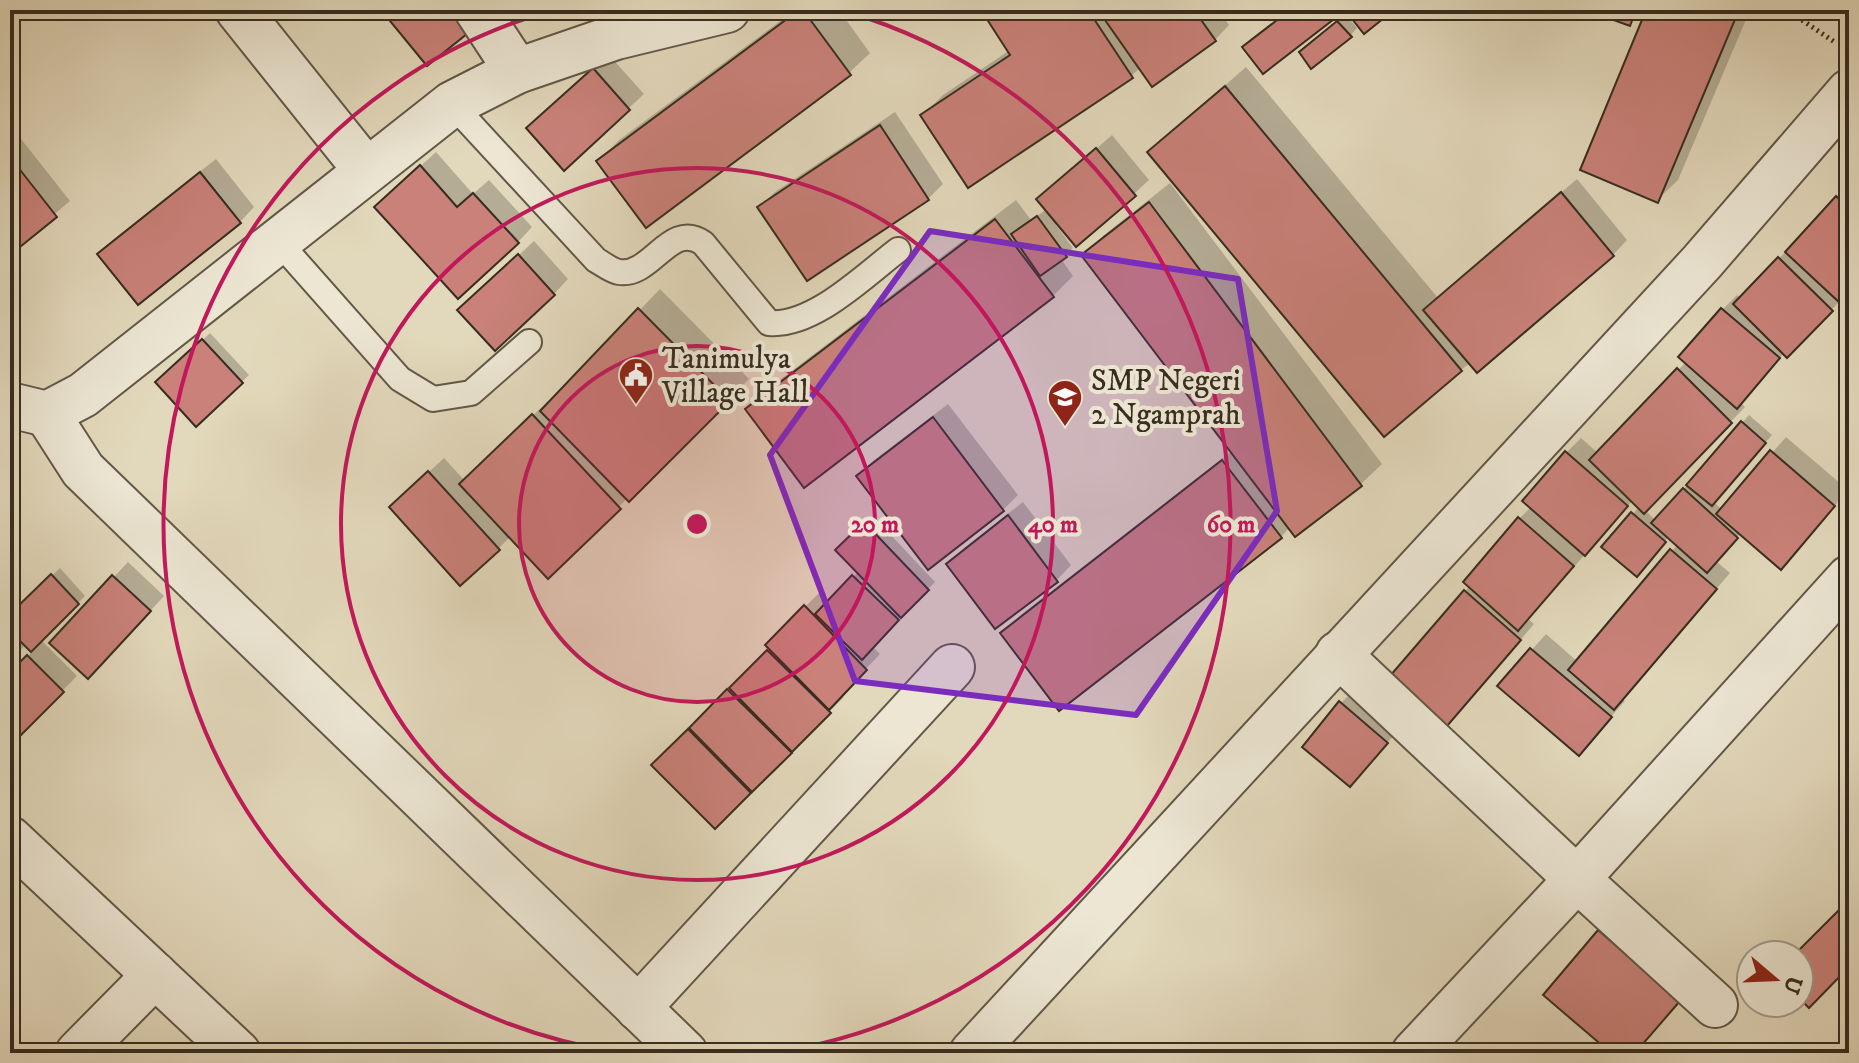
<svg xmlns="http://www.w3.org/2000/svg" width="1859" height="1063" viewBox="0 0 1859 1063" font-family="'IM FELL DW Pica',serif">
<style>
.shadow{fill:#0003}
.building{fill:#c98179;stroke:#382d20;stroke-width:2}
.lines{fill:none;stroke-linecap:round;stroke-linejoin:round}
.lane-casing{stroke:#625847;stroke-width:28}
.street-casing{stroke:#625847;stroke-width:48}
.path{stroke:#382d20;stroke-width:5;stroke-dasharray:2 4;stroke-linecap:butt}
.lane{stroke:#ece6d3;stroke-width:24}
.street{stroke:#ece6d3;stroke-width:44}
.marked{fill:#7b2cbf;fill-opacity:0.2;stroke:#7b2cbf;stroke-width:6;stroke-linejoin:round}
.ring{fill:none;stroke:#c2185b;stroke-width:4}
.labels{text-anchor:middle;stroke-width:8;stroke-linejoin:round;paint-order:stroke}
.poi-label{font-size:30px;fill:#382d20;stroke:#ece6d3;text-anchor:start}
.centre{fill:#c2185b;stroke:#ece6d3;stroke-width:4}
.ring-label{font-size:24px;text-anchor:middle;font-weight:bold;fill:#c2185b;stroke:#ece6d3;stroke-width:8;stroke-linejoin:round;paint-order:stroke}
</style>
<rect width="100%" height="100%" fill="#e2d8bb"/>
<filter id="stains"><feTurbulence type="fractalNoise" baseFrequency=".0025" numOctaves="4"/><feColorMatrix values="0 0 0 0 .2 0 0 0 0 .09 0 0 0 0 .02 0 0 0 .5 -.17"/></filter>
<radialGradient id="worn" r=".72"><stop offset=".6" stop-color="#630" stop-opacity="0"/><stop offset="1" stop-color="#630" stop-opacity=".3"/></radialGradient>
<g class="shadow">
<polygon points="795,10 839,10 870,53 849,73 599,161 619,140"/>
<polygon points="984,10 1235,10 1225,19 1229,25 1215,40 1141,67 1131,76 923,115 943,95 1010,50"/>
<polygon points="1592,10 1643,10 1630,24"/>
<polygon points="1649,10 1750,10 1678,180 1657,200"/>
<polygon points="1346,15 1357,28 1350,36 1308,45"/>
<polygon points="609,55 644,94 564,168 544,114"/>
<polygon points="1246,67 1438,298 1577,179 1627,240 1613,255 1461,370 1149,152"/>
<polygon points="895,112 943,184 928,199 760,207 775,192"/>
<polygon points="10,125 70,201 10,252"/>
<polygon points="1112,135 1149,180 1134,194 1056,225 1073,248 1061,259 1073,276 1053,296 747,410 768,389 1016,200 1031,220 1047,209 1039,199"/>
<polygon points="436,152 473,194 489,180 532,227 518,242 392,192"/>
<polygon points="216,159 254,207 240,222 100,254 114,239"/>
<polygon points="1849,182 1849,292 1787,355 1785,352 1741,403 1745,407 1645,510 1656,521 1749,415 1772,435 1714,502 1722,510 1786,437 1848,490 1795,552 1741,533 1716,561 1730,573 1622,699 1625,701 1579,753 1500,686 1546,634 1578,662 1678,544 1669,536 1644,567 1604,547 1639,507 1633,500 1528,619 1534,624 1462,709 1465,592 1519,519 1531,507 1566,453 1581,438 1598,453 1686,362 1681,357 1723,309 1737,295 1741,298 1844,191"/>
<polygon points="1170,183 1382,464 1361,484 1295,535 1290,527 1281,537 1002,633 1023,613 1232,451 1084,255 1104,235"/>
<polygon points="534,241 568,279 554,294 475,296"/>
<polygon points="660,289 749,379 548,576 511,536 498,549 406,493 444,458 465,481 548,401 550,403"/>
<polygon points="210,333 249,375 196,424 165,375"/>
<polygon points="948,404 1018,495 1003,510 859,476 873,461"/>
<polygon points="1849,405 1849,419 1842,413"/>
<polygon points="1023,502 1071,565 1057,580 995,627 948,564 963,549"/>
<polygon points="873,516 935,582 872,646 880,654 841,695 844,697 715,827 654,765 771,649 767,645 820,592 829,602 859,571 838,550"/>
<polygon points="128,562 164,596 103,662 52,643"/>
<polygon points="60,568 85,596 41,640 77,676 10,743 10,675 33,651 26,644 10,661 10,614 11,615"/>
<polygon points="1348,696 1394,735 1357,777 1341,703"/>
<polygon points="1849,903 1849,964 1799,995 1799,955 1797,955"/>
<polygon points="1614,916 1694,985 1634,1053 1614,1053 1546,995"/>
</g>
<g class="building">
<polygon points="381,10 458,10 473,29 427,66"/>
<polygon points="799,10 803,10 851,75 646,228 596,161"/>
<polygon points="981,10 1088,10 1133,78 968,188 920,115 1010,55"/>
<polygon points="1098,10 1194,10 1216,41 1152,87"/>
<polygon points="1290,10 1334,10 1338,16 1263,74 1242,47"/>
<polygon points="1345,10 1394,10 1364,34"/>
<polygon points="1586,10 1636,10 1630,26"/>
<polygon points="1646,10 1739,10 1658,203 1580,170"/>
<polygon points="1337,21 1352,37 1311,69 1299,52"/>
<polygon points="593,68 630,110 564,171 526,128"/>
<polygon points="1225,86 1462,371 1384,437 1147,152"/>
<polygon points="880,125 929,200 807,281 757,207"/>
<polygon points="1096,148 1136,196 1076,247 1036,199"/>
<polygon points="10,157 57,217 10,255"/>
<polygon points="420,165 457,207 473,193 519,243 458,299 374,207"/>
<polygon points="200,172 241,223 138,305 97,254"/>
<polygon points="1561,192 1614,256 1477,373 1423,310"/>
<polygon points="1836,196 1849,209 1849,294 1840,303 1785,252"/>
<polygon points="1149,202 1362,486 1295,537 1081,255"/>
<polygon points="1037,216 1067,257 1040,276 1011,234"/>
<polygon points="995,219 1054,297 804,488 745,409"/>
<polygon points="518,254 555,295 495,351 457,310"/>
<polygon points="1778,257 1833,311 1787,358 1733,304"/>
<polygon points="638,308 730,401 629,502 540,411"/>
<polygon points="1721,308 1780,358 1737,409 1678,357"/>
<polygon points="202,339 243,383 196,427 155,382"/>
<polygon points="1677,368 1732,423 1644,514 1589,460"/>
<polygon points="532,414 621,509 548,579 459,484"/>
<polygon points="933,417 1004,511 928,570 856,476"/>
<polygon points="1741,421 1766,443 1712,506 1686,485"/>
<polygon points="1770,450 1835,506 1781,570 1716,514"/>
<polygon points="1565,451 1628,506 1585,556 1522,501"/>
<polygon points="1222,460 1282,538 1059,711 1000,633"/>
<polygon points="428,471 500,550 460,586 389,507"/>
<polygon points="1683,488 1738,538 1707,573 1651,523"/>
<polygon points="1631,512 1666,542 1637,577 1601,547"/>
<polygon points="1008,515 1058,582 995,629 946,564"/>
<polygon points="1518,517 1574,566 1518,631 1463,582"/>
<polygon points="864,522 929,590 901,618 835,550"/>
<polygon points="1670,549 1717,589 1614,710 1568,670"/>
<polygon points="51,574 79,604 31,652 10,631 10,614"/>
<polygon points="112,575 151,611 88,679 49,643"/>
<polygon points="852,575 899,620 862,660 815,614"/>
<polygon points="1464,590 1521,640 1447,726 1390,676"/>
<polygon points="804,605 867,670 829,710 765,645"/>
<polygon points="1530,648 1612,717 1579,756 1497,686"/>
<polygon points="767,650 831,713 792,752 729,688"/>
<polygon points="27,655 64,692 10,746 10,672"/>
<polygon points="727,689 792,753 752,792 689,728"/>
<polygon points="1339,701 1388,743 1350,787 1302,747"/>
<polygon points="688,729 751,793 715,829 651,765"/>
<polygon points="1840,909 1849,918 1849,967 1809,1008 1799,998 1799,955 1794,955"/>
<polygon points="1598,930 1680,1001 1635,1053 1611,1053 1543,995"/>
</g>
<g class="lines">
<g class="lane-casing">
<g id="lane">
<path d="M452 104 596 260C603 264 612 271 619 272 652 277 670 220 703 243L769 323C813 327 864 276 898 250"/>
<polyline points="277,240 400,379 433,399 471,393 529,342"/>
</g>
</g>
<g class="street-casing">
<g id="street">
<polyline points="238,10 366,170"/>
<polyline points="477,10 517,71"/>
<polyline points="10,405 47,414 83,395 452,104 517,71 616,37 727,10"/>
<polyline points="47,414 83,470 685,1053"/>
<polyline points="1338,654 1577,879 1715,1005"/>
<polyline points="10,839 238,1053"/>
<polyline points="638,1008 952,667"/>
<polyline points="78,1053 155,975"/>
<polyline points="972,1053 1702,262 1849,92"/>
<polyline points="1414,1053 1577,879 1849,578"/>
</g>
</g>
<polyline class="path" points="1787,10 1836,43"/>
<use href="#lane" class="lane"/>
<use href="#street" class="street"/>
</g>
<path class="marked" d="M930 231 1238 279 1277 511 1136 715 855 681 770 455Z"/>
<circle cx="697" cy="524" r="178" fill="#c2185b" fill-opacity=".12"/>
<g class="ring">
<circle cx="697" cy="524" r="178"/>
<circle cx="697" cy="524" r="356"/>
<path d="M623 1053A534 534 0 0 1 550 11M844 11A534 534 0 0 1 771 1053"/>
</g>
<defs>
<g id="civic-pin" transform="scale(1.8)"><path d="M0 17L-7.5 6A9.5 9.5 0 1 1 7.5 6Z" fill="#8f2418" stroke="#ece6d3"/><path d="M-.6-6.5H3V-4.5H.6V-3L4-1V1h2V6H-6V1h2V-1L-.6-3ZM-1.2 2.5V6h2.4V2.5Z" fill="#fff"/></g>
<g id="school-pin" transform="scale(1.8)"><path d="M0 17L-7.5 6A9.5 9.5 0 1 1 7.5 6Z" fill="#8f2418" stroke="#ece6d3"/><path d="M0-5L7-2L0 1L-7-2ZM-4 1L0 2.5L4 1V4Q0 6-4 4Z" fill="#fff"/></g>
</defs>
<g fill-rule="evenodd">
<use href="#civic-pin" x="636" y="375"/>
<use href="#school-pin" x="1065" y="397"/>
</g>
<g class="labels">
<g class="poi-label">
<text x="662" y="368">Tanimulya<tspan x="662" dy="34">Village Hall</tspan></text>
<text x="1091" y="390">SMP Negeri<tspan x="1091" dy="34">2 Ngamprah</tspan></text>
</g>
</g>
<circle cx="697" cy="524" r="12" class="centre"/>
<g class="ring-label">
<text x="875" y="532">20 m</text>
<text x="1053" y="532">40 m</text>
<text x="1231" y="532">60 m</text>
</g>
<rect width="1859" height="1063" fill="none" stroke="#e2d8bb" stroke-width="40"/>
<rect x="12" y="12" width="1835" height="1039" fill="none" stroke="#382d20" stroke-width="4"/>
<rect x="20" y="20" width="1819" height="1023" fill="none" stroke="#382d20" stroke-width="2"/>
<g transform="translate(1775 979) rotate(109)"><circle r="38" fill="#ece6d3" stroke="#a49c8b" stroke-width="2"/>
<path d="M0-6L14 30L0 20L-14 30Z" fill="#8f2418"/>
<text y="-12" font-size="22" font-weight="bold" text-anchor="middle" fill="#382d20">U</text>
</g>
<rect width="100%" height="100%" filter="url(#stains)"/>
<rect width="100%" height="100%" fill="url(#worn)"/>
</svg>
